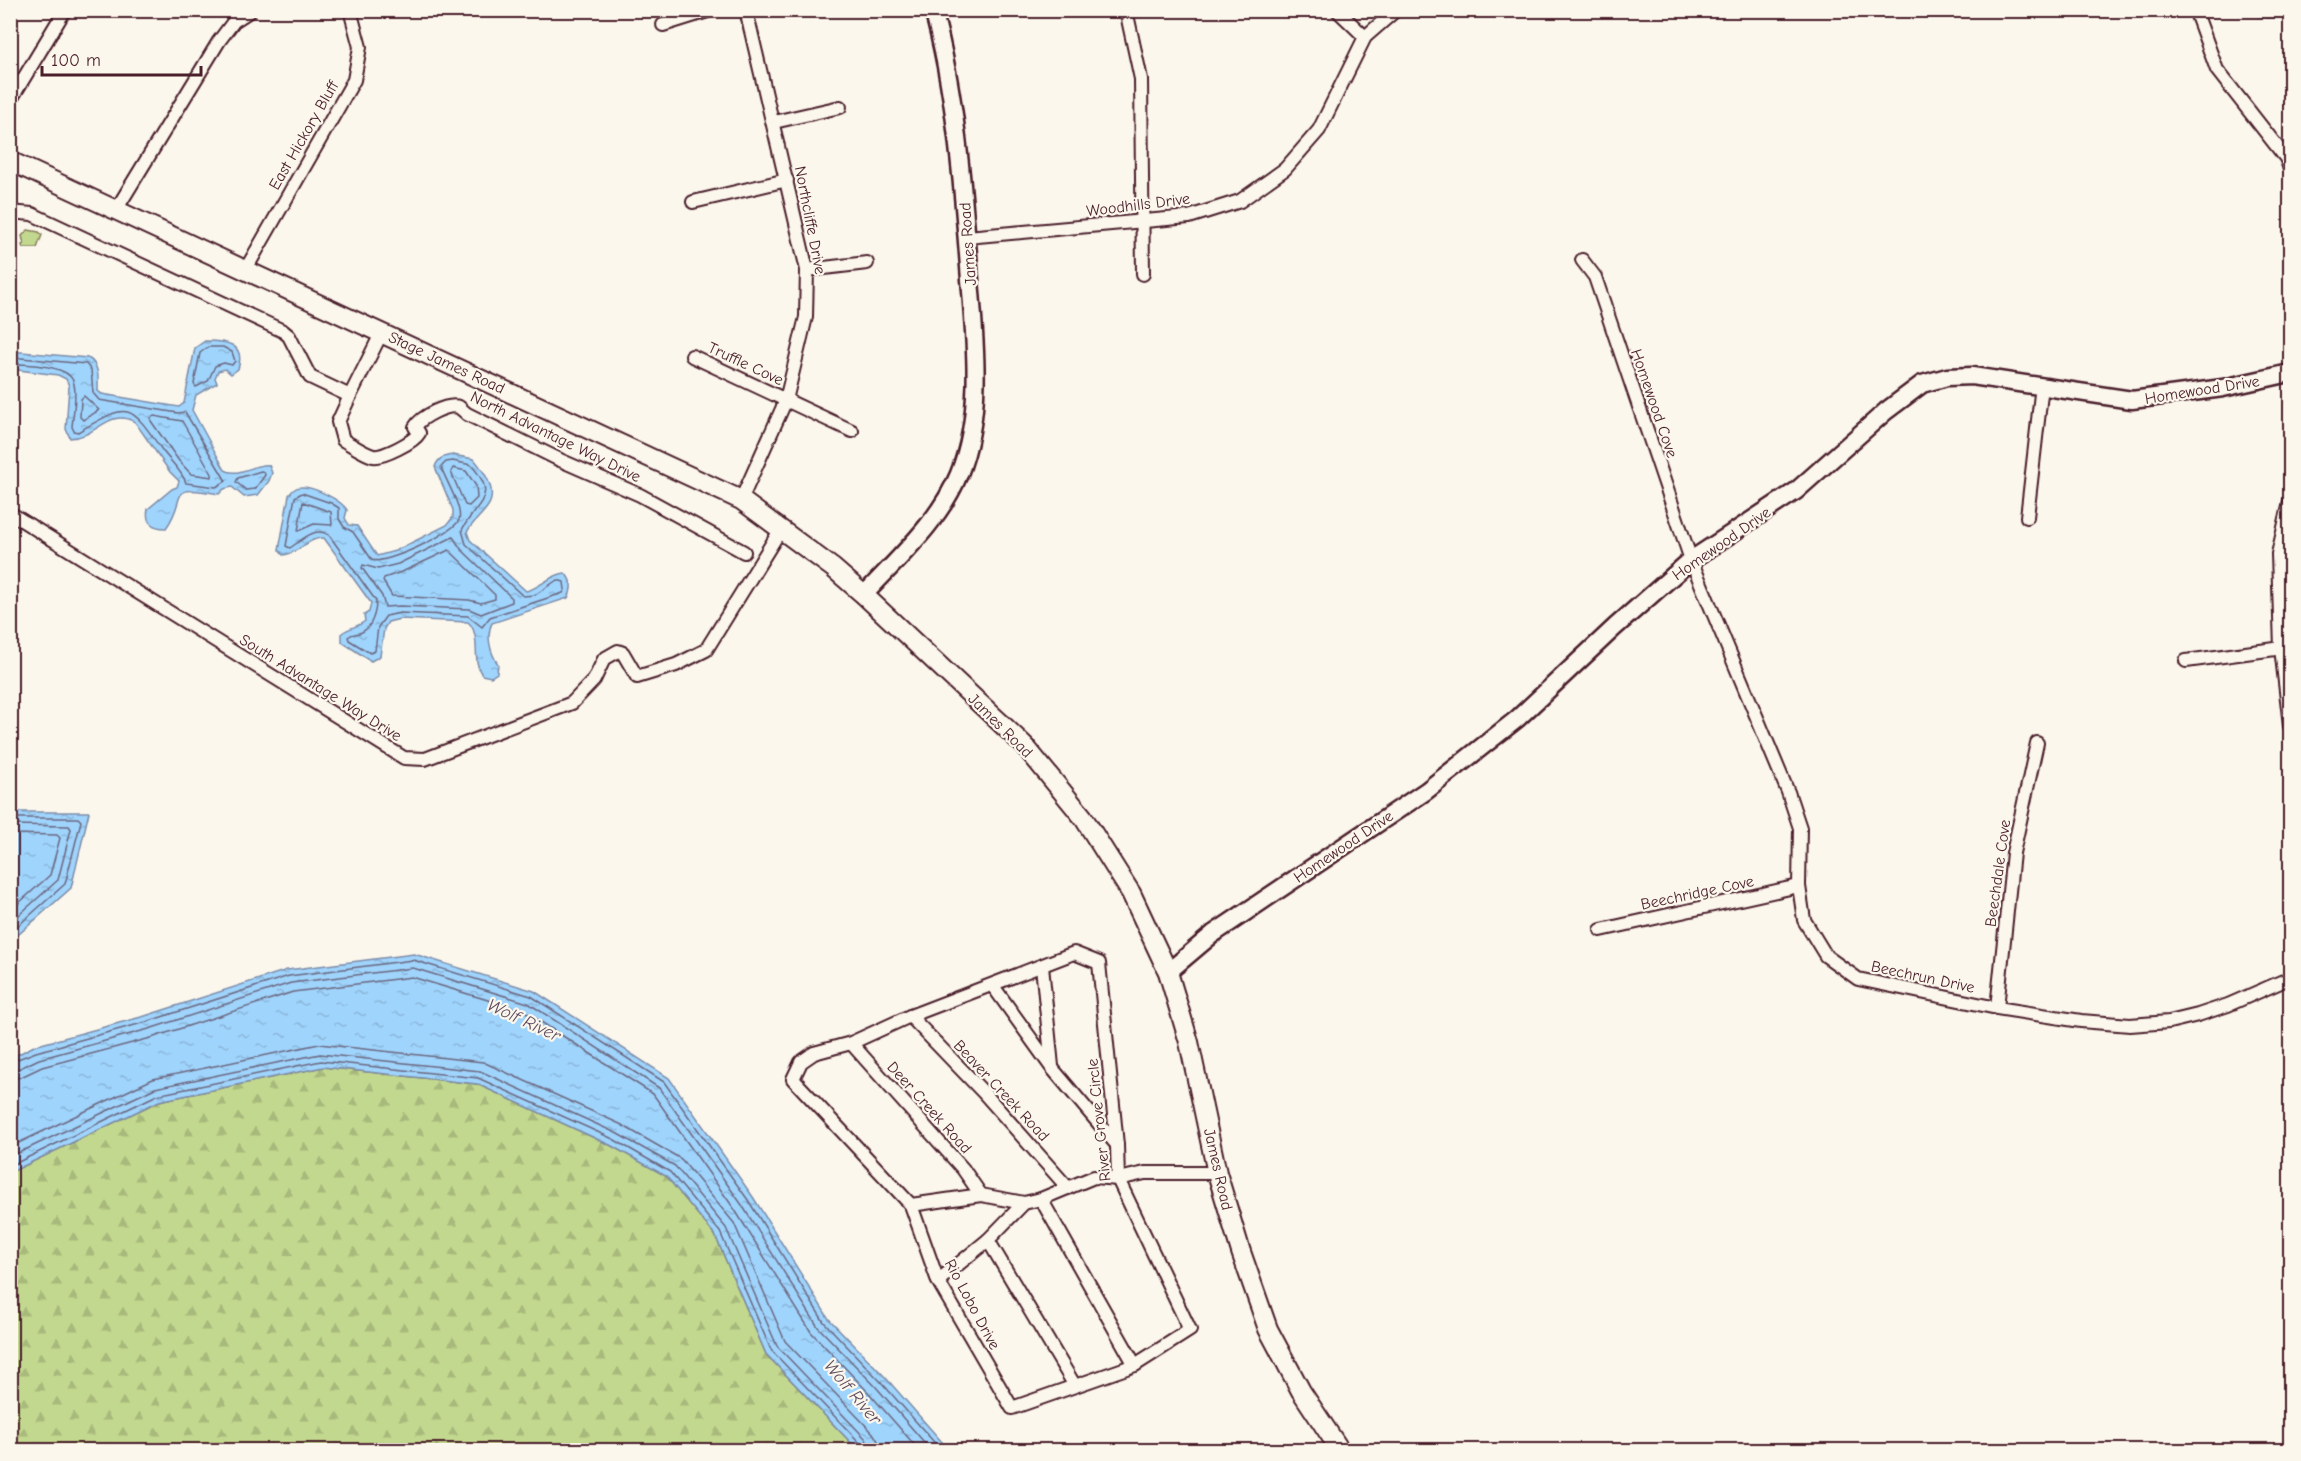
<svg xmlns="http://www.w3.org/2000/svg" width="2301" height="1461" viewBox="0 0 2301 1461" font-family="'Comic Neue',sans-serif">
<style>
.forest{fill:url(#forest-firs);stroke:#867c5c;stroke-width:1.5}
.park{fill:#c2d88e;stroke:#867c5c;stroke-width:1.5}
.water{fill:url(#water-ripples);stroke:#7d8ca9;stroke-width:1.5}
.lines{fill:none;stroke-linecap:round;stroke-linejoin:round}
.shore{stroke:#6c677f;stroke-width:1.5}
.minor-casing{stroke:#4a1f2b;stroke-width:16}
.tertiary-casing{stroke:#4a1f2b;stroke-width:21}
.secondary-casing{stroke:#4a1f2b;stroke-width:22}
.minor{stroke:#fbf7ec;stroke-width:12}
.tertiary{stroke:#fbf7ec;stroke-width:16}
.secondary{stroke:#fbf7ec;stroke-width:18}
.labels{text-anchor:middle;stroke-width:4.5;stroke-linejoin:round;paint-order:stroke}
.street-label{font-size:16px;fill:#4a1f2b;stroke:#fbf7ec}
.water-label{font-size:18px;font-style:italic;fill:#5f4c60;stroke:#fbf7ec}
</style>
<defs>
<pattern id="forest-firs" width="22" height="20" patternUnits="userSpaceOnUse" patternTransform="scale(1.5)"><rect width="22" height="20" fill="#c2d88e"/><path d="M5 1l3.5 6h-7zM16 11l3.5 6h-7z" fill="#a8b97b"/></pattern>
<pattern id="water-ripples" width="26" height="14" patternUnits="userSpaceOnUse" patternTransform="scale(1.5)"><rect width="26" height="14" fill="#9fd4fd"/><path d="M2 4q2-2 4 0t4 0M15 11q2-2 4 0t4 0" fill="none" stroke="#8ab6d9"/></pattern>
</defs>
<rect width="100%" height="100%" fill="#fbf7ec"/>
<filter id="ink" filterUnits="userSpaceOnUse"><feTurbulence type="fractalNoise" baseFrequency=".0167" numOctaves="2"/><feDisplacementMap in="SourceGraphic" scale="12" xChannelSelector="R" yChannelSelector="G"/><feConvolveMatrix kernelMatrix="1 2 1 2 8 2 1 2 1" color-interpolation-filters="sRGB"/></filter>
<g filter="url(#ink)">
<polygon class="forest" points="323,1067 477,1084 610,1145 666,1176 715,1235 766,1354 858,1450 11,1450 11,1172 159,1101"/>
<polygon class="park" points="28,230 39,232 42,235 37,248 23,248 22,245 24,244 22,236"/>
<g class="water">
<polygon points="2228,11 2290,11 2290,17 2267,18"/>
<path d="M205 341C226 341 246 343 238 369L231 374 225 369 218 371 215 378 217 383 196 395 192 410 225 470C238 478 255 463 269 465L272 473 269 481 258 495 244 497 232 487 224 489 219 494C164 483 189 497 166 528 153 528 145 523 148 509L172 489 177 487 179 481 170 472 135 422C109 407 96 438 70 438L66 429 69 386 66 379 58 375 11 369V351L88 358C100 365 98 378 98 391L102 394 179 407 184 403 195 348Z"/>
<path d="M453 455 474 459C484 471 498 491 488 506 482 515 473 522 467 532L470 540 526 591C540 588 549 575 565 573 572 581 573 588 568 598L492 623C486 635 490 653 498 664L497 673 491 677 482 675C471 660 482 635 468 622L400 619 388 622 384 629 380 656 371 661 342 642V633C350 627 358 627 365 621L364 615 369 612 371 603 324 538C308 537 299 554 283 555L279 550 289 495C292 491 295 487 301 487 313 486 341 500 347 510L345 518 349 525 357 526 377 556 395 551 447 525 453 517V510L435 467C438 458 444 456 453 455Z"/>
<polygon points="11,812 89,812 71,888 11,941"/>
<polygon points="414,954 534,991 669,1078 753,1197 829,1319 886,1378 949,1450 858,1450 766,1354 715,1235 666,1176 610,1145 477,1084 323,1067 159,1101 11,1172 11,1058 34,1046 145,1016 287,970"/>
</g>
<g class="lines">
<g class="shore">
<polygon points="208,347 223,347 232,352 235,361 232,365 224,363 215,366 208,381 196,387 194,384 200,353"/>
<path d="M10 357 86 364 91 370 93 393 99 400 178 413 185 412 226 481 216 487 186 483C182 471 170 461 162 450 128 401 129 403 78 432L74 431 72 427C73 414 77 397 74 384 71 365 27 364 10 364"/>
<polygon points="84,396 99,410 83,420 80,417 81,399"/>
<polygon points="154,416 182,421 212,474 212,477 191,474 179,461 151,421 151,418"/>
<path d="M453 461 471 465C500 497 476 502 462 530L466 544 523 596 535 595 557 580 564 582 565 590 563 593 490 617 482 627 468 616 400 613 386 616 378 627 375 651 370 653 349 640 348 637C353 632 356 635 362 632 372 627 376 612 376 601L329 535C315 526 302 540 290 548L286 546 295 497 302 493 331 503 339 508V519L344 527 353 532 372 560C385 565 454 533 459 520 463 508 445 479 441 467L446 462Z"/>
<polygon points="453,468 466,471 476,486 477,498 469,506 465,505 451,472"/>
<polygon points="261,471 264,472 265,475 255,489 246,490 236,482 238,478"/>
<polygon points="303,502 331,512 332,525 314,524 298,531"/>
<polygon points="453,537 461,549 512,598 512,602 481,614 469,609 400,606 385,607 382,596 362,568 363,565 378,569 398,564"/>
<polygon points="449,550 495,595 495,599 481,603 469,600 392,596 383,581 384,578 404,571"/>
<polyline points="10,818 78,818 81,821 65,884 10,933"/>
<polyline points="10,825 69,826 71,829 58,880 10,923"/>
<polyline points="10,834 57,835 60,838 50,875 10,911"/>
<polyline points="10,1062 36,1052 146,1022 289,976 413,960 531,996 664,1082 748,1200 824,1322 881,1382 941,1450"/>
<polyline points="10,1070 18,1069 39,1059 149,1029 291,983 413,968 528,1003 659,1088 742,1205 818,1327 876,1387 931,1450"/>
<polyline points="10,1079 21,1077 42,1067 151,1038 293,992 412,977 524,1011 653,1094 735,1210 811,1332 869,1393 919,1450"/>
<polyline points="10,1147 153,1079 319,1044 483,1062 620,1124 681,1159 734,1223 785,1341 873,1433 878,1441 879,1450"/>
<polyline points="10,1157 155,1088 320,1054 480,1071 616,1133 675,1166 726,1228 777,1346 866,1439 870,1450"/>
<polyline points="10,1166 157,1095 321,1061 478,1078 613,1139 670,1172 720,1232 771,1350 861,1444 862,1450"/>
</g>
<g class="minor-casing">
<g id="minor">
<polyline points="1126,10 1141,79 1143,274"/>
<polyline points="1337,10 1365,37"/>
<polyline points="2195,10 2217,70 2286,158 2290,169"/>
<polyline points="663,25 711,10"/>
<polyline points="10,101 65,10"/>
<polyline points="774,122 840,107"/>
<polyline points="693,202 787,180"/>
<polyline points="116,210 219,41 234,21 251,10"/>
<path d="M10 212 32 214 283 331 289 336 310 377 350 396 338 422 343 440C352 445 363 453 373 456 382 458 414 442 419 433L415 427C421 417 447 403 459 407 460 408 466 413 467 414L560 460 640 495 744 552"/>
<polyline points="967,237 1189,217 1240,201 1285,169 1319,130 1365,37 1396,10"/>
<polyline points="1582,260 1595,277 1691,560 1788,792 1800,828 1799,886 1804,920 1826,956 1858,979 1997,1008 2081,1021 2130,1025 2169,1022 2198,1015 2228,1005 2290,978"/>
<polyline points="246,269 354,80 360,47 350,10"/>
<polyline points="807,270 867,263"/>
<polyline points="692,356 852,431"/>
<polyline points="350,396 382,332"/>
<polyline points="741,500 786,400 806,317 807,270 746,10"/>
<polyline points="2290,501 2278,554 2281,648 2290,726"/>
<polyline points="10,513 404,758 425,759 572,703 594,680 604,659 618,651 623,653 637,677 676,665 706,650 781,529"/>
<polyline points="2027,517 2042,385"/>
<polyline points="2186,661 2290,647"/>
<polyline points="1601,930 1799,886"/>
<polygon points="1074,953 1099,963 1117,1145 1118,1179 1190,1330 1135,1365 1012,1408 938,1281 911,1205 793,1079 801,1062 814,1053 851,1043 910,1016"/>
<polyline points="1042,966 1052,1066"/>
<polyline points="993,986 1052,1068 1117,1145"/>
<polyline points="1997,1008 2013,853 2037,743"/>
<polyline points="910,1016 983,1092 1068,1188"/>
<polyline points="851,1043 963,1169 981,1195"/>
<polyline points="1041,1199 1135,1365"/>
<polyline points="911,1205 981,1195 1024,1203"/>
<polyline points="988,1240 1075,1386"/>
<polyline points="938,1281 988,1240 1024,1203 1041,1199 1094,1177 1118,1179 1145,1173 1217,1173"/>
</g>
</g>
<g class="tertiary-casing">
<g id="tertiary">
<path d="M864 595C898 558 940 521 959 474 985 410 974 334 969 267 962 180 956 94 933 10"/>
<polyline points="1168,972 1213,934 1426,791 1517,719 1615,627 1691,560 1796,491 1886,411 1922,384 1947,377 1972,376 2132,400 2223,388 2290,373"/>
</g>
</g>
<g class="secondary-casing">
<polyline id="secondary" points="10,161 741,500 833,568 864,595 1024,745 1083,817 1131,893 1168,972 1189,1042 1217,1173 1241,1252 1268,1329 1301,1391 1340,1450"/>
</g>
<use href="#minor" class="minor"/>
<use href="#tertiary" class="tertiary"/>
<use href="#secondary" class="secondary"/>
</g>
</g>
<g class="labels">
<g class="street-label">
<text transform="translate(303 135) rotate(-60)" y="6">East Hickory Bluff</text>
<text transform="translate(1138 204) rotate(-7)" y="6">Woodhills Drive</text>
<text transform="translate(811 220) rotate(79)" y="6">Northcliffe Drive</text>
<text transform="translate(967 244) rotate(-94)" y="6">James Road</text>
<text transform="translate(447 362) rotate(25)" y="6">Stage James Road</text>
<text transform="translate(746 363) rotate(25)" y="6">Truffle Cove</text>
<text transform="translate(2202 389) rotate(-9)" y="6">Homewood Drive</text>
<text transform="translate(1655 403) rotate(71)" y="6">Homewood Cove</text>
<text transform="translate(556 436) rotate(26)" y="6">North Advantage Way Drive</text>
<text transform="translate(1721 543) rotate(-35)" y="6">Homewood Drive</text>
<text transform="translate(321 687) rotate(32)" y="6">South Advantage Way Drive</text>
<text transform="translate(1001 725) rotate(45)" y="6">James Road</text>
<text transform="translate(1343 846) rotate(-34)" y="6">Homewood Drive</text>
<text transform="translate(1997 873) rotate(-82)" y="6">Beechdale Cove</text>
<text transform="translate(1697 892) rotate(-12)" y="6">Beechridge Cove</text>
<text transform="translate(1923 976) rotate(12)" y="6">Beechrun Drive</text>
<text transform="translate(1002 1090) rotate(47)" y="6">Beaver Creek Road</text>
<text transform="translate(930 1107) rotate(48)" y="6">Deer Creek Road</text>
<text transform="translate(1098 1120) rotate(-96)" y="6">River Grove Circle</text>
<text transform="translate(1219 1169) rotate(77)" y="6">James Road</text>
<text transform="translate(973 1304) rotate(62)" y="6">Rio Lobo Drive</text>
</g>
<g class="water-label">
<text transform="translate(524 1020) rotate(25)" y="6">Wolf River</text>
<text transform="translate(853 1392) rotate(50)" y="6">Wolf River</text>
</g>
</g>
<rect width="2301" height="1461" fill="none" stroke="#fbf7ec" stroke-width="36"/>
<rect x="18" y="18" width="2265" height="1425" fill="none" stroke="#4a1f2b" stroke-width="2" filter="url(#ink)"/>
<path d="M42 66v9h159v-9" fill="none" stroke="#4a1f2b" stroke-width="3"/>
<text x="51" y="66" font-size="18" fill="#4a1f2b" stroke="#fbf7ec" stroke-width="4.5" paint-order="stroke">100 m</text>
</svg>
